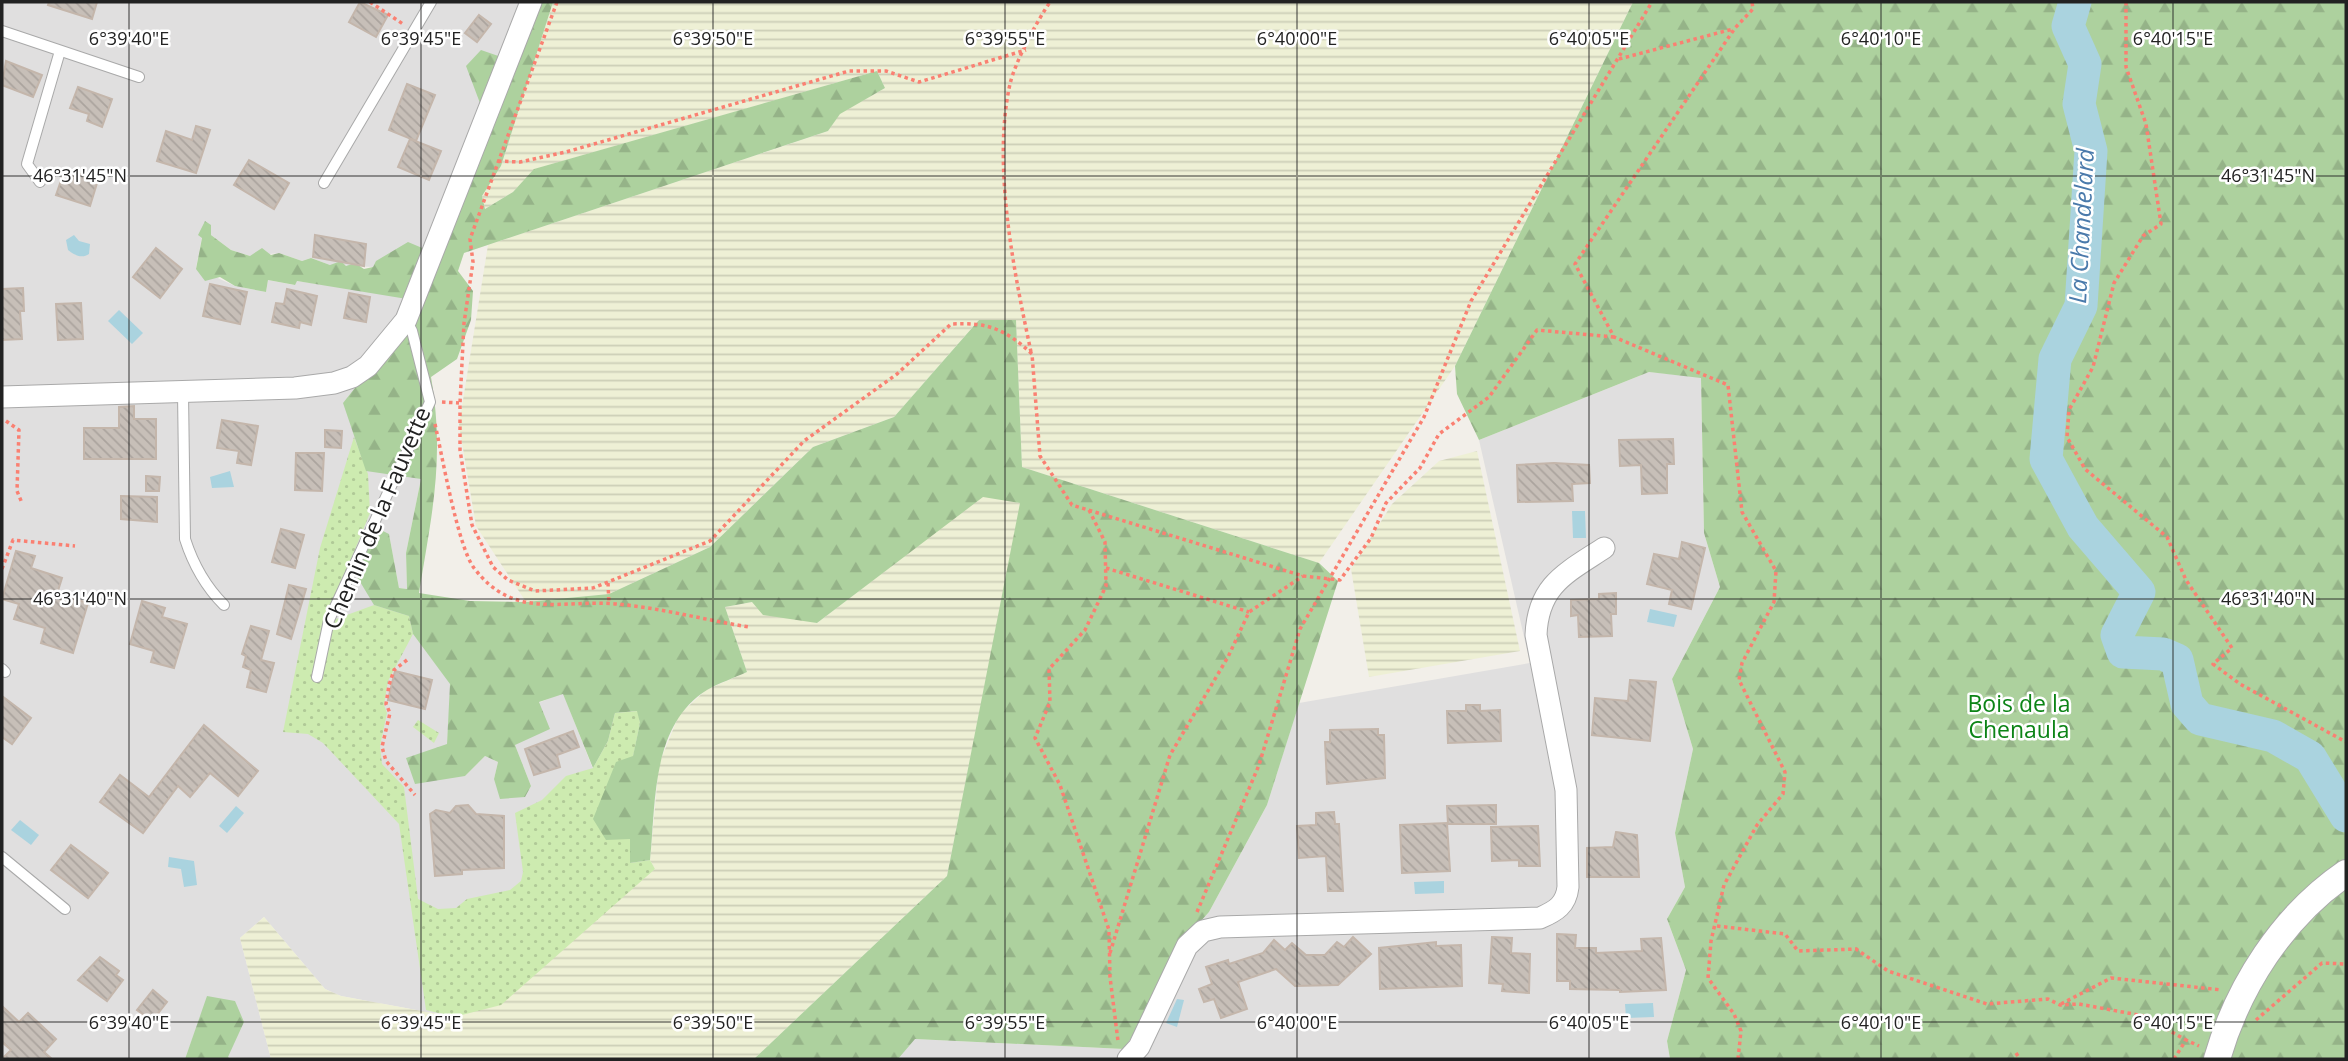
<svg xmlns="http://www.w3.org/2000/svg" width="2348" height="1061" viewBox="0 0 2348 1061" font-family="'Open Sans',sans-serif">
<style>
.residential{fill:#e0dfdf;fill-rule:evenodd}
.farmland{fill:url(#farmland-rules)}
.grass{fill:url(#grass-dots)}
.forest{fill:url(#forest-firs)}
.water{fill:#aad3df}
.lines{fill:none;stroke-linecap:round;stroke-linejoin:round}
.river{stroke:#aad3df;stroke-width:33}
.building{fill:url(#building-back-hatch);stroke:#c4b6ab;stroke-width:2}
.service-casing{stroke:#a9a9a9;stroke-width:12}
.minor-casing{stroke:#a9a9a9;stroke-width:23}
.tertiary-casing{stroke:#a9a9a9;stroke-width:28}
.path{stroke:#fa8072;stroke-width:3.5;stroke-dasharray:3.5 3.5;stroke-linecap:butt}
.service{stroke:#fff;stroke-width:10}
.minor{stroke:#fff;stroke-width:21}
.tertiary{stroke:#fff;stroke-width:26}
.ticks{fill:none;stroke:#222;stroke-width:2;stroke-opacity:0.45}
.labels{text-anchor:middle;stroke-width:5;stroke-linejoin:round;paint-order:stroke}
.street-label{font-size:23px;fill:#222;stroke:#fff}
.park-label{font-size:23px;fill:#0c8416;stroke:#fff}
.water-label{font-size:24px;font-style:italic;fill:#4a7aab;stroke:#fff}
.ticks-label{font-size:18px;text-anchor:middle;fill:#222;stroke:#fff;stroke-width:5;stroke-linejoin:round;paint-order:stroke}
</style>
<defs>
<pattern id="farmland-rules" width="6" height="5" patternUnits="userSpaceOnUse" patternTransform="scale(1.75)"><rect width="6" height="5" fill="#eef0d5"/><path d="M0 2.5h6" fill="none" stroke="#ccceb7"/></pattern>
<pattern id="grass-dots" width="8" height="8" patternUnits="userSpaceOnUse" patternTransform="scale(1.75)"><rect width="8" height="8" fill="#cdebb0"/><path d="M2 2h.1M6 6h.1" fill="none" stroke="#b0c997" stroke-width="1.8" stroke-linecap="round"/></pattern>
<pattern id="forest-firs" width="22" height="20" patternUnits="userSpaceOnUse" patternTransform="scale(1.75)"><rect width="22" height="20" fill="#add19e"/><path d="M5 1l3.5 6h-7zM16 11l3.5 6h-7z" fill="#95b388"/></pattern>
<pattern id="building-back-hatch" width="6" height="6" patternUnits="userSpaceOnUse" patternTransform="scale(1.75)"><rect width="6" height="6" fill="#c7bfb8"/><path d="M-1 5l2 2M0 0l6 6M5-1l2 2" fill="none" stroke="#aba49e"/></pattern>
</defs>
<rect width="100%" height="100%" fill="#f2efe9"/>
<g class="residential">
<path d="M2 2H536L412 326 421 479 406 553 407 589 399 588 389 534 353 570 409 616 413 634 451 684 447 744 465 776 485 756 498 762 494 779 531 786 515 745 538 703 563 693 630 863 650 860 454 1017 341 996 325 989 264 917 240 938 271 1059 227 1057 208 996 185 1059H2ZM206 221 211 235 231 250 250 256 279 253 302 261 311 258 330 265 373 267 350 288 296 281 294 285 268 280 266 292 235 286 196 268 202 237 199 235Z"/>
<polygon points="1649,372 1701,377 1704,533 1720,587 1672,679 1693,749 1675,833 1685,887 1667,919 1686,970 1667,1041 1670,1059 898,1059 914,1039 1124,1049 1183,941 1209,912 1267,805 1299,703 1530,663 1479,440"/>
</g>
<g class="farmland">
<polygon points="553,2 1633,2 1455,366 1319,563 1022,467 1016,321 979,320 894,417 813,447 710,547 609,594 526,602 476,526 459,425 488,245 828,131 839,114 885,88 877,71 535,169 513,192 485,209 482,196 501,166"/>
<polygon points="1477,451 1520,651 1369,677 1351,569 1392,504 1439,461"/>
<polygon points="983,496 1021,503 947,876 754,1059 271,1059 240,938 264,917 325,989 341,996 454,1017 655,869 650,860 659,764 679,715 706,690 747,672 725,607 752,602 817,623"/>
</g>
<g class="grass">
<polygon points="354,437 368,474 370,513 325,623 374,605 409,616 413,634 388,681 384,705 387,713 380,746 382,764 404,787 418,899 438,909 456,908 467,899 510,890 521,881 523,872 515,813 542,800 566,776 593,768 608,741 615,713 638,711 640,723 633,757 630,863 650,860 655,869 501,1005 454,1017 426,1010 399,824 323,743 308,734 283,732 320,548"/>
<polygon points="418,720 439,733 434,743 413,727"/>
</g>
<g class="forest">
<path d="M536 2H553L501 166 482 196 485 209 513 192 534 169 877 71 885 88 840 114 828 131 464 253 458 271 473 291 471 320 457 359 431 377C445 458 432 513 419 593L470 601 526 602 609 594 710 547 813 447 894 417 979 320H1016L1022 467 1319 563 1338 581 1267 805 1209 912 1183 941 1145 1016 1124 1049 915 1039 898 1059H754L947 876 1020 503 983 497 817 623 763 615 752 602 725 607 747 672C734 678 719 683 707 690 651 725 656 802 650 860L630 863V839L606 840 593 819 616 762 633 756 640 723 637 711 615 713 608 741 593 768 563 694 539 702 550 729 515 745 531 786 525 797 500 799 494 779 498 762 485 756 465 776 415 784 406 758 447 744 450 684 413 634 409 616 374 605 353 570 377 528 389 534 399 588 407 589 406 553 421 479 366 471 343 403 374 364 489 127 466 66 481 50 513 61Z"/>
<polygon points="1633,2 2346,2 2346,1059 1670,1059 1667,1041 1686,970 1667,919 1685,887 1675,833 1693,749 1672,679 1720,587 1704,533 1701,378 1649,372 1479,440 1457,394 1455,366"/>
<polygon points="205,221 211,225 211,235 231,250 250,256 262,248 271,255 279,253 302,261 311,258 330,265 341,261 346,266 355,263 364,269 373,267 376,261 408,242 427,250 407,299 297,281 295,285 268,280 266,292 235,286 220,277 205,281 196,269 202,238 198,235"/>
<polygon points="207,996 235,1001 244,1022 228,1057 230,1059 185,1059"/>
</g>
<g class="water">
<path d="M74 235 79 241 90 244 89 254C82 259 74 255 68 250L66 240Z"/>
<polygon points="119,310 143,333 132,344 108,321"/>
<polygon points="230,471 234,487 212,488 210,477"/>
<polygon points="1572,511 1585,511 1586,538 1573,538"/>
<polygon points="1650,609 1677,615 1674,627 1647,622"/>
<polygon points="236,806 244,813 227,833 219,826"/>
<polygon points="20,820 39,835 31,845 11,830"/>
<polygon points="169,857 194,861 197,885 184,887 181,869 168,867"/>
<polygon points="1444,881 1444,893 1415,894 1414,882"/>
<polygon points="1177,999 1184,1000 1177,1027 1166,1023"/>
<polygon points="1653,1003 1654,1017 1626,1018 1625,1004"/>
</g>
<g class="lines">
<polyline class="river" points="2075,2 2068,26 2085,64 2079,104 2091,151 2081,306 2055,359 2046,459 2083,527 2139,592 2117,635 2123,652 2163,654 2177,660 2187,704 2200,719 2273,736 2310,757 2346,816"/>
</g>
<g class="building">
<polygon points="49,2 97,2 92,19 48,5"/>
<polygon points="360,2 388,15 376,37 349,22"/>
<polygon points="479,15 491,24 477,42 465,33"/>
<polygon points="6,61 42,75 33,97 2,85"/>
<polygon points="407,84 435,95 416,141 389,130"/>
<polygon points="78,87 112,99 102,127 87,121 89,114 70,108"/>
<polygon points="196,126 210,130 196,173 157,161 166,131 192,140"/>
<polygon points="410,139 441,151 429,180 398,167"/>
<polygon points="249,160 289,183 274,209 234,185"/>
<polygon points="65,169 98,180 90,206 56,195"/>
<polygon points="315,235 366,244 364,266 313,257"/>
<polygon points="156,248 182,269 160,298 133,277"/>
<polygon points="210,284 247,292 240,324 203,316"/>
<polygon points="23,288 24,311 20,311 22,339 2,340 2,289"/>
<polygon points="287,289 317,296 311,325 300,322 299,328 272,322 276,303 284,304"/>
<polygon points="349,293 370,297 366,322 344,318"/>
<polygon points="81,303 83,339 58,340 56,304"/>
<polygon points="134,406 134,419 156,419 156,459 84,459 84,428 119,428 119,407"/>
<polygon points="222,420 258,426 251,465 237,463 239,451 217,448"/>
<polygon points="325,430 342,431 341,448 325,447"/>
<polygon points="1673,439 1674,464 1667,464 1667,493 1642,494 1641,465 1620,466 1619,440"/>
<polygon points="296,453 324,453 322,491 295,490"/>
<polygon points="1554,463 1589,465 1590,483 1572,484 1573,501 1518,502 1517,465"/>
<polygon points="146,476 160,477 159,491 146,491"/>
<polygon points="121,496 157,497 157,522 121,519"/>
<polygon points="281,529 304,535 295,568 272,562"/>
<polygon points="1682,542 1705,548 1691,609 1669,604 1672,590 1647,584 1654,554 1679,559"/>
<polygon points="16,551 35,556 31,568 62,578 57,594 88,603 73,653 41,643 45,628 14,619 19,604 2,599"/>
<polygon points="289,585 306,589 291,639 277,634"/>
<polygon points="1616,593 1616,614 1611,614 1612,636 1579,637 1578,615 1571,616 1571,600 1599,599 1599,594"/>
<polygon points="142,601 165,608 162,617 187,624 174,668 151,662 154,651 130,644"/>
<polygon points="251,626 269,631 261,660 274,663 266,692 247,687 251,670 243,667 246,656 242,654"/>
<polygon points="395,671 432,680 425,709 388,700"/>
<polygon points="1630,680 1656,682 1650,741 1592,735 1595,698 1628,701"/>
<polygon points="2,696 31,718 12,744 2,737"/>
<polygon points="1466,705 1480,705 1480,711 1500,710 1501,741 1448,743 1447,711 1466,711"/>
<polygon points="204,725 258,771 238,796 210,773 190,797 178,786 143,833 100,802 120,775 149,797"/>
<polygon points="1378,729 1378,735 1384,735 1385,778 1327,784 1325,742 1330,742 1330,730"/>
<polygon points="573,731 579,747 557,755 560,767 534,775 525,749"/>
<polygon points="468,805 476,814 504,816 504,868 462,870 462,874 435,876 430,814 436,810 450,813 456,806"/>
<polygon points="1496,805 1496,824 1448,824 1447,806"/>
<polygon points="1334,812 1335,824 1339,824 1343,891 1328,891 1326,856 1299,858 1297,826 1316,825 1316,813"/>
<polygon points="1447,823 1450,871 1402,873 1400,825"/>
<polygon points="1538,826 1540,866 1519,866 1519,860 1492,861 1491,827"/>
<polygon points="1616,832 1637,835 1639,877 1587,877 1587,848 1613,847"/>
<polygon points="71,845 108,873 88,898 51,870"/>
<polygon points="1557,934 1576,935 1575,948 1596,948 1596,953 1642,951 1641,939 1661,938 1666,990 1620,992 1620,990 1570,989 1570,981 1557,981"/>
<polygon points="1353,937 1371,954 1338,985 1295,986 1276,969 1238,982 1247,1009 1221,1018 1214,999 1204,1002 1199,989 1212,984 1206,967 1228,960 1229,964 1263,953 1274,940 1285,950 1292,943 1306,955 1325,955 1337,942 1344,947"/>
<polygon points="1492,937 1512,938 1511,953 1530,954 1529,993 1502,991 1503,984 1489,983"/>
<polygon points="1436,942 1436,946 1461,945 1462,986 1380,989 1379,948"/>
<polygon points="100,957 119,971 116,975 123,980 107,1001 78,980"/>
<polygon points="153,990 167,1002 152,1021 137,1010"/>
<polygon points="2,1006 19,1022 28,1013 56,1039 44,1052 52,1059 2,1059 11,1050 2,1042"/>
</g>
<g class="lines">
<g class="service-casing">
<g id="service">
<polyline points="2,31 139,77"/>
<polyline points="40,182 27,164 60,51"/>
<polyline points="324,183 431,2"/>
<path d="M183 393 185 539C193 564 205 586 224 605"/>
<polyline points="2,669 5,672"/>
<polyline points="317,677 329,620 430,402 412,331 406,320"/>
<polyline points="2,857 65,909"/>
</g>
</g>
<g class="minor-casing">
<g id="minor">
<polyline points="2,397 295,388 334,383 352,377 368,366 406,320 531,2"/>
<path d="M1128 1059 1139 1047 1187 946 1203 931 1220 927 1540 918C1556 911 1566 905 1568 887L1566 790 1536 635C1538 585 1566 573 1604 548"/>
</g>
</g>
<g class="tertiary-casing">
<path id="tertiary" d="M2217 1059C2238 986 2283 916 2346 873"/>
</g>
<g class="path">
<polyline points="370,2 403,24"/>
<path d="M557 2 470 239 473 262 464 323 460 403V450L472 525 493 567 508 580 535 591 593 588 710 541 804 441 897 374 951 324C988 322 1005 329 1032 354L1040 456 1072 505 1303 576 1340 580 1371 538 1386 503 1420 468 1439 434 1489 397 1537 330 1614 337"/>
<polyline points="2126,2 2126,67 2146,124 2161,224 2143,236 2114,283 2093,367 2069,410 2067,437 2085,469 2167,537 2186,580 2232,648 2213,664 2240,684 2346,742"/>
<polyline points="1619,59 1733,29"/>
<polyline points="498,161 520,162 566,152 849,71 886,71 919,82 1026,50"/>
<path d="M1031 352C1014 272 992 165 1010 84 1015 62 1037 21 1050 2"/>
<polyline points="442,402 459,403"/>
<polyline points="6,421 19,430 17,491 22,503"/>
<path d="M435 424C442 455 458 547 474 568 514 621 562 599 617 604 661 608 705 620 749 627"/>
<polyline points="1089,510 1105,542 1106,586 1085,630 1049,669 1050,702 1035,738 1060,785 1109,930 1110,977 1118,1041"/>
<polyline points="1106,568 1249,612"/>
<polyline points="2,569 13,540 75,546"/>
<polyline points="608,583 609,604"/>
<polyline points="407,660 394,670 389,685 386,704 390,713 382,747 386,761 415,795"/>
<polyline points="1197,912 1259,765 1300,629 1424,417 1471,301 1652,2"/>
<polyline points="1717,926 1785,934 1798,951 1856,949 1888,971 1987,1004 2048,999 2060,1005 2079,1004 2144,1016 2186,1040"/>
<polyline points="1110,953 1170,755 1228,657 1249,612 1303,576"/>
<polyline points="2061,1004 2111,978 2222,990"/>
<polyline points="2256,1020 2322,963 2346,964"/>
<polyline points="2016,1053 2020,1059"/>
<polyline points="1738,1059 1741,1031 1734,1014 1708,978 1711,941 1724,885 1757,825 1783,794 1785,772 1739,680 1742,663 1774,602 1776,571 1742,512 1728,385 1614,337 1575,264 1735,28 1753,9 1752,2"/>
<polyline points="2174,1059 2186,1040 2199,1046"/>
</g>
<use href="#service" class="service"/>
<use href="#minor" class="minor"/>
<use href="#tertiary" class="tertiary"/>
</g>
<path class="ticks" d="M129 2V1059M421 2V1059M713 2V1059M1005 2V1059M1297 2V1059M1589 2V1059M1881 2V1059M2173 2V1059M2 176H2346M2 599H2346M2 1022H2346"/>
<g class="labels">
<g class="street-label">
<text transform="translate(377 518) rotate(-67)" y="8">Chemin de la Fauvette</text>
</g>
<g class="park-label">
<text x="2019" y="712">Bois de la<tspan x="2019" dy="26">Chenaula</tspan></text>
</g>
<g class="water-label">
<text transform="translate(2082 226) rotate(-87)" y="8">La Chandelard</text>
</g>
</g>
<g class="ticks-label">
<text x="129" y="45">6°39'40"E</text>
<text x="421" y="45">6°39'45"E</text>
<text x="713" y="45">6°39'50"E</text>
<text x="1005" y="45">6°39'55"E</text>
<text x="1297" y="45">6°40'00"E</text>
<text x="1589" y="45">6°40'05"E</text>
<text x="1881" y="45">6°40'10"E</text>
<text x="2173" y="45">6°40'15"E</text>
<text x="80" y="182">46°31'45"N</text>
<text x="2268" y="182">46°31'45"N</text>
<text x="80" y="605">46°31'40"N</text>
<text x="2268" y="605">46°31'40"N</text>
<text x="129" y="1029">6°39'40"E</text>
<text x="421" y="1029">6°39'45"E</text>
<text x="713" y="1029">6°39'50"E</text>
<text x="1005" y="1029">6°39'55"E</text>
<text x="1297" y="1029">6°40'00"E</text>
<text x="1589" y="1029">6°40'05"E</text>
<text x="1881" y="1029">6°40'10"E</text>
<text x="2173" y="1029">6°40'15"E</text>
</g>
<rect width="2348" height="1061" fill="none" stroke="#222222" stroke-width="7"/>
</svg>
